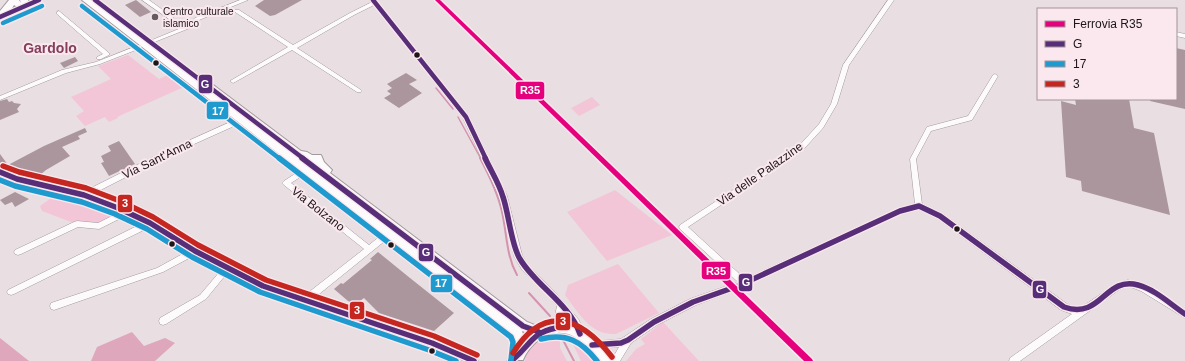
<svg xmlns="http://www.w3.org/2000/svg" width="1185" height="361" viewBox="0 0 1185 361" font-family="Helvetica,sans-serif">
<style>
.green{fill:#f2c6d6}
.forest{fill:#dea7bc}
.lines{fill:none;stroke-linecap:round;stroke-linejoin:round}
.stream-far1{stroke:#d693ae;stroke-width:1.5}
.stream{stroke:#d693ae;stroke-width:2}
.building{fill:#ab969e}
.minor-tunnel{stroke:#cac1c4;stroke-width:6;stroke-dasharray:6 3;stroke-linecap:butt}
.minor-casing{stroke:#a19a9c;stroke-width:1}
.tertiary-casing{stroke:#a19a9c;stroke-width:1}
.secondary-casing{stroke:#a19a9c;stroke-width:2}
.minor{fill:#fcfafb;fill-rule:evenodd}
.tertiary{fill:#fcfafb;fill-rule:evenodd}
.secondary{fill:#fcfafb;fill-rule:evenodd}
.bus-1-far1-casing{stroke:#fae8ee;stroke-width:7}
.bus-1-casing{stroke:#fae8ee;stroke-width:8}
.bus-2-far1-casing{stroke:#fae8ee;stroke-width:7}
.bus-2-casing{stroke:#fae8ee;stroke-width:8}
.bus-3-casing{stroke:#fae8ee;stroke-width:8}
.bus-1-far1{stroke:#582e79;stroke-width:4.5}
.bus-1{stroke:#582e79;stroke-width:5.5}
.bus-2-far1{stroke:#1f9acf;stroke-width:4.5}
.bus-2{stroke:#1f9acf;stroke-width:5.5}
.bus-3{stroke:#c52720;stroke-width:5.5}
.rail-1-casing{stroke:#fae8ee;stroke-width:3}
.rail-1{fill:#e5007d;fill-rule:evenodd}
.poi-dot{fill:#645c5f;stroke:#fae8ee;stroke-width:1.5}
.bus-dot{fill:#1c1618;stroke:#fae8ee;stroke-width:1.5}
.labels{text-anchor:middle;stroke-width:4;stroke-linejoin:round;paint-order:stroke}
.far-poi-label{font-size:10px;fill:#1c1618;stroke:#fae8ee;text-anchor:start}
.street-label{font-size:12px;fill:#1c1618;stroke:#fae8ee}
.quarter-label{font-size:14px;font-weight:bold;fill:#823e5a;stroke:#fae8ee}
.line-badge{stroke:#fae8ee;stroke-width:1.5}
.badge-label{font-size:11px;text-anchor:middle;font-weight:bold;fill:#fff}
</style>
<rect width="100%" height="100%" fill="#e9dfe2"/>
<g class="green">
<polygon points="128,55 159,79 170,74 186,86 117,117 118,118 109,122 105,117 85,126 76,116 84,111 71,97 111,79 98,66"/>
<polygon points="592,97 600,105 579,116 571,108"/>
<polygon points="615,190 672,235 607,261 567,212"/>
<polygon points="58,193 115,216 99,225 71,222 42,211 40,206"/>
<path d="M618 264 659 313 616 334C591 336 578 312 565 295L568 285Z"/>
<polygon points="663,322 699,361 626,361 636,349 645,344 641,339"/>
<path d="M555 333C574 334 586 347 597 361H581L570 338 565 336 560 339V348L567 361H525C528 345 540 337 555 333Z"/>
</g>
<g class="forest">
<polygon points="132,332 144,346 165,338 175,343 155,361 91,361 97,347"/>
<polygon points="0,339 0,338 29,361 0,361"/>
</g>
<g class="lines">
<g class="stream-far1">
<polyline points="436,88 453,109"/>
<polyline points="458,117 481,159"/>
</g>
<g class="stream">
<path d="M480 158C489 175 498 193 502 212 507 234 506 255 517 275"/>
<polyline points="529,293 550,316"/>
<polyline points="562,338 574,361"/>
</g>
</g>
<g class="building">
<polygon points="136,0 151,12 140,17 125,5"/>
<polygon points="264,0 302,0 275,15 270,16 255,6"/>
<polygon points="1176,48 1185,50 1185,109 1150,101 1151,99 1176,99"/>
<polygon points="75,57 78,61 64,68 60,63"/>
<polygon points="406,73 417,80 409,84 422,93 399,108 384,98 391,94 387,91 392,88 387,84"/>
<polygon points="7,99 9,102 12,101 14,103 21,104 17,109 19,112 0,120 0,101"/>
<polygon points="1075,99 1129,99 1134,128 1154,133 1170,215 1082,191 1081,181 1066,177 1061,101 1076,105"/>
<polygon points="85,128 87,132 78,136 80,139 62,147 70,156 46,170 35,179 0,168 0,154 8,165 44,146"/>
<polygon points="119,141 135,164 109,176 101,163 104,162 101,156 111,151 108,146"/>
<polygon points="15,192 29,199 15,207 12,202 5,205 0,200"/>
<polygon points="378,252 410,278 454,313 434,331 379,313 364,298 356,304 348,301 334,289 341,283 343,284 372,260 370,259"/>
</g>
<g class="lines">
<polyline class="minor-tunnel" points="139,47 155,40"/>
<g class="minor-casing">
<g id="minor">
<polygon points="142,0 149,0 174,18 173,19 169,19"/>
<polygon points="240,0 248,0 199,20 190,28 157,41 155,42 152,40 186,26 195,18"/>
<polygon points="370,0 376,0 468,115 507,196 522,255 528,266 552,289 579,320 584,334 583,337 580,338 577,337 573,325 563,314 556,331 553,332 550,331 549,328 555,316 557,306 546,293 522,270 514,256 499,196 463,118 374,5 354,15 297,48 361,90 362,91 361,92 357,92 292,50 235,82 233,83 230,81 288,47 235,12 235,10 239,10 293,45 350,13 372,2"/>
<polygon points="888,0 894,0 849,65 837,104 823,128 802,151 688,227 745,279 897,209 915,204 910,159 927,127 968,116 993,75 995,74 998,76 972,120 931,131 916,159 922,204 943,214 1067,304 1073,307 1082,307 1114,285 1128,280 1147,287 1185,310 1185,318 1141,291 1128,286 1120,289 1020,361 1009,361 1010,358 1072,314 1061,310 937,218 918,209 902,213 741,288 696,305 657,325 631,343 620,361 611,361 619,347 592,349 589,348 588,345 589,342 621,339 651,319 690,299 738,282 680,229 679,227 680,225 798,147 819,124 831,104 843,65"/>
<polygon points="59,11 109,53 109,55 101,59 97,59 97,57 103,54 57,14 57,12"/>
<polygon points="1176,32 1185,34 1185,38 1176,36"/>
<polygon points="139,45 142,47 141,48 100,64 66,73 0,100 0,96 62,70 96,62"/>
<polygon points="228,123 232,123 233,125 232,127 163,158 91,195 121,206 153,221 198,249 265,283 304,296 364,249 284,185 282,183 284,181 304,168 308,168 309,170 308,172 291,183 369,245 385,232 388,231 391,232 392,234 391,236 313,299 432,339 477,358 478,361 464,361 430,346 263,289 228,272 206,299 166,324 163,325 160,324 159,321 160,318 200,295 222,269 195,255 163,272 54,310 51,309 50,306 51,303 157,268 188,251 150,227 14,294 11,295 8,294 7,292 8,290 143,223 127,215 99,229 78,227 21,254 18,255 15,254 14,252 15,250 74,222 77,221 98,223 120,212 83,197 17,182 0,175 0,169 18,177 83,192 159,154"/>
<path d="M519 352 522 353 523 356C520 361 513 361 507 361L508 358Z"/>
</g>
</g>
<g class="tertiary-casing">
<polygon id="tertiary" points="33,0 42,0 0,19 0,14"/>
</g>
<g class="secondary-casing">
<g id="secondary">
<polygon points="9,0 19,0 21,3 20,0 28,0 29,4 26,9 20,9 14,5 11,10 0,17 0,11"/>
<path d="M82 0H91L194 79V75H200L301 151 307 152 312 155H321L324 162 332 170 330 173 527 322C531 323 535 326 539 326 544 327 551 323 557 323 580 322 603 341 612 361H599C592 352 582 340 571 335 550 327 531 342 523 360H515C511 352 515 344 512 336ZM522 331 528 333 524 337Z"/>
</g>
</g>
<use href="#minor" class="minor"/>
<use href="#tertiary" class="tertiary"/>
<use href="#secondary" class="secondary"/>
<g class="bus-1-far1-casing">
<g id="bus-1-far1">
<polyline points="95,0 304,159"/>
<polyline points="373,0 466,117 486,159"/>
<polyline points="0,17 39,0"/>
</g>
</g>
<g class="bus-1-casing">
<g id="bus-1">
<polyline points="302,158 523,326 539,332"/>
<path d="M485 158C491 171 499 183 503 197 509 214 511 245 520 259 536 286 569 303 580 334"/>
<polyline points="0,172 17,179 84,195 118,208 150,223 195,251 263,286 432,343 474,361"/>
<path d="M592 345 621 343 628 340 654 322 693 302 738 286 900 211 919 206 940 216 1064 307C1102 320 1104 276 1138 285 1156 290 1170 304 1185 314"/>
<path d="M511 361C530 347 530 333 556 328"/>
</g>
</g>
<g class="bus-2-far1-casing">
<g id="bus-2-far1">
<polyline points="82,6 280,159"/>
<polyline points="3,23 42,6"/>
</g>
</g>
<g class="bus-2-casing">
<g id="bus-2">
<polyline points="279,158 511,337 513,342 511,360"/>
<polyline points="0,180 15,186 82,202 115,214 147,229 192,257 260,292 429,350 456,361"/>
<path d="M541 339C567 333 581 341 597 361"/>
</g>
</g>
<g class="bus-3-casing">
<g id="bus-3">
<polyline points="3,166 19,172 86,188 120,201 153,217 198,245 266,280 434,336 477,355"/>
<path d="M513 353C544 303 581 317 612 357"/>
</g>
</g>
<use href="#bus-1-far1" class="bus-1-far1"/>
<use href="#bus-1" class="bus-1"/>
<use href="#bus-2-far1" class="bus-2-far1"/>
<use href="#bus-2" class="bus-2"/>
<use href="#bus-3" class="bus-3"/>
<g class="rail-1-casing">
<polygon id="rail-1" points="435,0 440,0 812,359 813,361 804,361"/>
</g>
<use href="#rail-1" class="rail-1"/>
</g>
<circle class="poi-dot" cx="155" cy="17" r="4"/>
<g class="bus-dot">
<circle cx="417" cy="55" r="3.5"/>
<circle cx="156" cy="63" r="3.5"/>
<circle cx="957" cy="229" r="3.5"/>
<circle cx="172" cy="244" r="3.5"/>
<circle cx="391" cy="245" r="3.5"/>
<circle cx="432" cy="351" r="3.5"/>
</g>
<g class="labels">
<g class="far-poi-label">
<text x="163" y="15">Centro culturale<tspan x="163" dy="12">islamico</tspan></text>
</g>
<g class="street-label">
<text transform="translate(157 159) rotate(-26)" y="4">Via Sant'Anna</text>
<text transform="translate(760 174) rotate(-35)" y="4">Via delle Palazzine</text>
<text transform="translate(318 209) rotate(38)" y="4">Via Bolzano</text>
</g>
<g class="quarter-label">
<text x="50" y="53">Gardolo</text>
</g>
</g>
<g class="line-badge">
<rect x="198" y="74" width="15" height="20" rx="4" fill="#582e79"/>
<rect x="515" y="81" width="30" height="19" rx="4" fill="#e5007d"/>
<rect x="206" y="101" width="23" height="19" rx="4" fill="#1f9acf"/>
<rect x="117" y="194" width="16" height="19" rx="4" fill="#c52720"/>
<rect x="418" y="243" width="16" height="19" rx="4" fill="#582e79"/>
<rect x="701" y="261" width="30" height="19" rx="4" fill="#e5007d"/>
<rect x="738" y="273" width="15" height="19" rx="4" fill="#582e79"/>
<rect x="430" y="274" width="23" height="19" rx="4" fill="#1f9acf"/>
<rect x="1032" y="280" width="15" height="19" rx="4" fill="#582e79"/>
<rect x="349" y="301" width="16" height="19" rx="4" fill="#c52720"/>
<rect x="555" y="312" width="16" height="19" rx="4" fill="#c52720"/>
</g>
<g class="badge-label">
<text x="205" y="88">G</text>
<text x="530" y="94">R35</text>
<text x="218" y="115">17</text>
<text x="125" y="207">3</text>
<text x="426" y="256">G</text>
<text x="716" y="275">R35</text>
<text x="746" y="286">G</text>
<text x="441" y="287">17</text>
<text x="1040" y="293">G</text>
<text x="357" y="314">3</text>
<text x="563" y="325">3</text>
</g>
<rect x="1037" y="8" width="140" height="92" fill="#fae8ee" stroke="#a19498"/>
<rect x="1045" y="21" width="20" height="6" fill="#e5007d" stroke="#a19498"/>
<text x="1073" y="28" font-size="12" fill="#1c1618">Ferrovia R35</text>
<rect x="1045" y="41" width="20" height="6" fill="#582e79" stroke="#a19498"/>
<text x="1073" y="48" font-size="12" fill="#1c1618">G</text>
<rect x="1045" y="61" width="20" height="6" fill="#1f9acf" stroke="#a19498"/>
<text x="1073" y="68" font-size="12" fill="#1c1618">17</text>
<rect x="1045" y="81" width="20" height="6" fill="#c52720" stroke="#a19498"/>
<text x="1073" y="88" font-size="12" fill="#1c1618">3</text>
</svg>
